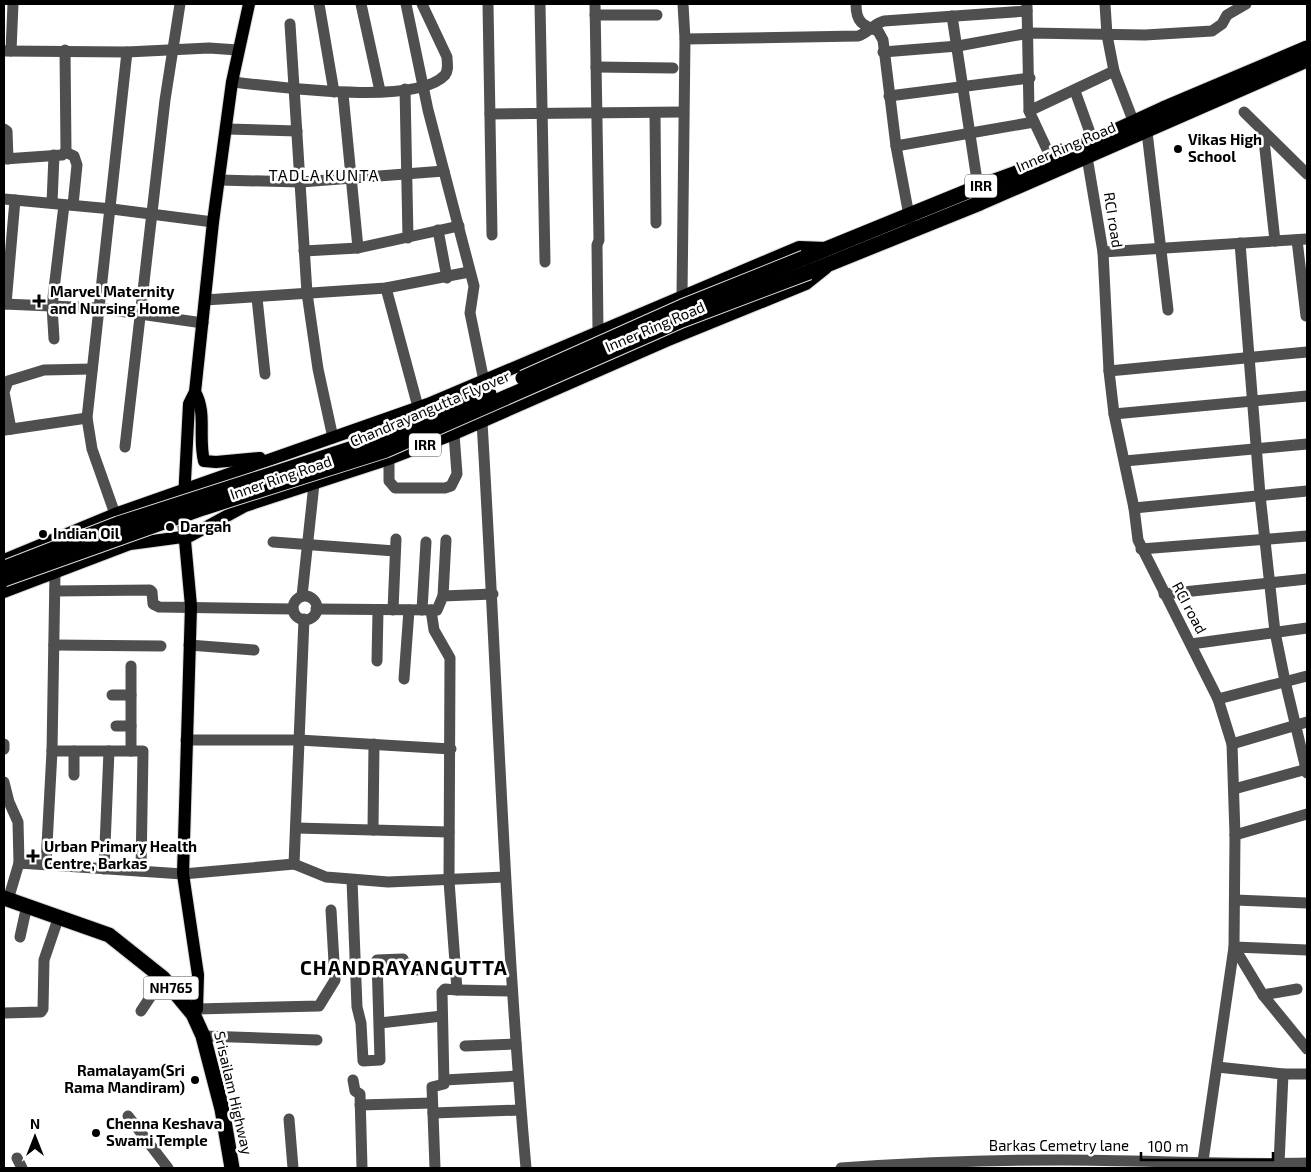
<svg xmlns="http://www.w3.org/2000/svg" width="1311" height="1172" viewBox="0 0 1311 1172" font-family="'Exo 2',sans-serif">
<style>
.lines{fill:none;stroke-linecap:round;stroke-linejoin:round}
.major-casing{stroke:#dbdbdb;stroke-width:14}
.highway-casing{stroke:#dbdbdb;stroke-width:17}
.minor{stroke:#4f4f4f;stroke-width:11}
.major{stroke:#000;stroke-width:12}
.highway{stroke:#000;stroke-width:15}
.highway-bridge-casing{stroke:#dbdbdb;stroke-width:17;stroke-linecap:butt}
.highway-bridge{stroke:#000;stroke-width:15}
.poi-dot{fill:#000;stroke:#fff;stroke-width:2}
.labels{text-anchor:middle;stroke-width:5;stroke-linejoin:round;paint-order:stroke}
.shield{fill:#fff;stroke:#4c4c4c;stroke-width:1}
.shield-label{font-size:14px;font-weight:bold;fill:#000}
.poi-label{font-size:15px;font-weight:bold;fill:#000;stroke:#fff;text-anchor:start}
.street-label{font-size:15px;fill:#000;stroke:#fff}
.neighbourhood-label{font-size:16px;letter-spacing:1px;fill:#000;stroke:#fff}
.district-label{font-size:20px;font-weight:bold;letter-spacing:1px;fill:#000;stroke:#fff}
</style>
<rect width="100%" height="100%" fill="#fff"/>
<g class="lines">
<g class="major-casing">
<g id="major">
<path d="M195 392C207 413 198 437 204 461L216 462 260 458"/>
<polyline points="4,560 115,514 428,404 799,247 826,248"/>
<polyline points="4,592 130,544 190,536 245,506 389,459 454,434 666,341 806,284 826,268"/>
<polyline points="193,1014 197,1009 198,975 183,874 191,606 183,519 189,404 195,392 213,222 232,82 249,4"/>
</g>
</g>
<g class="highway-casing">
<g id="highway">
<polyline points="804,258 978,187 1052,160 1163,109 1307,48"/>
<polyline points="809,272 980,203 1307,60"/>
<polyline points="4,898 109,935 163,978 193,1014 203,1036 222,1109 232,1168"/>
</g>
</g>
<g class="minor">
<polyline points="319,4 334,92"/>
<polyline points="361,4 380,91"/>
<polyline points="406,4 428,110 474,286 470,313 484,381"/>
<polyline points="488,4 492,235"/>
<polyline points="540,4 545,262"/>
<polyline points="595,4 599,240 597,245 598,331"/>
<path d="M856 4C856 22 862 25 878 31L883 40 896 146 910 221"/>
<polyline points="1105,4 1107,35 1114,71 1134,123"/>
<polyline points="1027,5 1029,111 1052,160"/>
<polyline points="595,15 657,15"/>
<polyline points="952,16 978,187"/>
<polyline points="290,24 307,293 318,369 333,438"/>
<path d="M685 39 858 36C868 33 873 24 884 21L1027 11"/>
<polyline points="4,51 127,52 209,48 238,50"/>
<polyline points="11,51 13,4"/>
<polyline points="883,52 958,46 1029,33 1145,35 1212,31 1222,24 1227,15 1246,4"/>
<polyline points="596,67 673,68"/>
<path d="M232 82C274 86 416 107 445 75 449 70 447 63 447 57L422 4"/>
<polyline points="405,89 408,238"/>
<polyline points="1075,91 1093,141"/>
<polyline points="343,94 358,248"/>
<polyline points="889,96 1030,78"/>
<polyline points="1029,111 1114,71"/>
<polyline points="1244,112 1307,174"/>
<polyline points="655,113 656,223"/>
<polyline points="490,114 683,112"/>
<polyline points="4,129 7,131 8,159"/>
<polyline points="226,129 297,131"/>
<polyline points="1263,131 1275,241"/>
<polyline points="1147,132 1168,310"/>
<polyline points="896,146 1034,122"/>
<polyline points="65,152 74,156 77,165 73,205"/>
<polyline points="1087,157 1103,252 1109,371 1114,414 1134,508 1138,540 1218,699 1232,744 1235,835 1234,947 1263,995 1307,1049"/>
<polyline points="4,159 62,155 66,151 65,50"/>
<polyline points="219,180 301,182 444,171"/>
<polyline points="4,199 112,209 213,222"/>
<polyline points="52,203 54,155"/>
<polyline points="438,230 447,278"/>
<polyline points="1297,240 1306,316"/>
<polyline points="1240,243 1260,495 1275,632 1285,681 1307,773"/>
<polyline points="304,251 358,248 459,226"/>
<polyline points="1103,252 1307,239"/>
<polyline points="386,288 418,407"/>
<polyline points="682,296 685,39 683,4"/>
<polyline points="257,298 265,374"/>
<polyline points="205,300 386,288 469,272"/>
<polyline points="4,304 98,308 203,323"/>
<polyline points="6,304 15,200"/>
<polyline points="54,339 52,306 64,205"/>
<polyline points="1109,371 1307,352"/>
<polyline points="1114,414 1307,396"/>
<path d="M482 422C497 671 504 920 526 1168"/>
<polyline points="11,429 4,392 8,381 44,370 92,369"/>
<polyline points="5,430 87,418"/>
<polyline points="125,447 165,100 180,4"/>
<polyline points="389,459 389,481 395,488 445,488 451,486 457,474 454,434"/>
<polyline points="1125,461 1307,444"/>
<polyline points="1134,508 1307,491"/>
<polyline points="115,514 92,449 87,418 127,52"/>
<polyline points="273,542 395,551"/>
<polyline points="1141,549 1307,536"/>
<polyline points="55,591 150,590 152,592 153,604 159,607 293,609"/>
<polyline points="1164,594 1307,579"/>
<polyline points="302,596 314,484"/>
<polyline points="443,596 446,540"/>
<circle cx="305" cy="608" r="12"/>
<polyline points="316,609 437,610 443,596 493,594"/>
<polyline points="393,610 396,539"/>
<polyline points="422,610 426,542"/>
<polyline points="431,610 434,630 450,658 449,881 457,990 445,989 442,992 444,1084 432,1087 435,1168"/>
<polyline points="1191,644 1307,628"/>
<polyline points="54,645 161,646"/>
<polyline points="189,645 254,650"/>
<polyline points="377,661 378,610"/>
<polyline points="404,679 409,610"/>
<polyline points="112,695 131,695"/>
<polyline points="1218,699 1307,676"/>
<polyline points="116,726 131,726"/>
<polyline points="186,740 299,740 451,749"/>
<polyline points="4,744 4,749"/>
<polyline points="1232,744 1307,722"/>
<polyline points="52,751 143,751 141,871"/>
<polyline points="131,751 131,666"/>
<polyline points="74,775 74,751"/>
<polyline points="4,782 9,802 18,822 19,863"/>
<polyline points="1234,789 1307,769"/>
<polyline points="296,828 449,832"/>
<polyline points="373,830 374,744"/>
<polyline points="1235,835 1307,814"/>
<polyline points="46,864 52,751 55,573"/>
<polyline points="294,864 304,619"/>
<polyline points="104,869 109,751"/>
<polyline points="352,880 357,1007 361,1023 363,1061 380,1060 377,960 403,959 407,970 456,970"/>
<polyline points="8,900 19,863 183,874 294,864 326,877 388,882 505,877"/>
<polyline points="1235,900 1307,903"/>
<polyline points="20,937 27,905"/>
<polyline points="457,990 512,991"/>
<polyline points="1263,995 1297,989"/>
<polyline points="197,1009 319,1006 335,980 331,910"/>
<polyline points="141,1011 163,978"/>
<polyline points="4,1013 41,1012 43,1009 44,960 59,916"/>
<polyline points="380,1023 442,1016"/>
<polyline points="203,1036 317,1040"/>
<polyline points="465,1046 516,1044"/>
<polyline points="1217,1067 1283,1074 1307,1074"/>
<polyline points="353,1080 355,1091 360,1094 362,1168"/>
<polyline points="444,1080 518,1076"/>
<polyline points="360,1105 432,1103"/>
<polyline points="433,1113 520,1110"/>
<polyline points="128,1116 168,1168"/>
<polyline points="289,1119 293,1168"/>
<polyline points="17,1158 22,1168"/>
<polyline points="1279,1164 1283,1074"/>
<path d="M841 1168C914 1163 987 1160 1061 1160 1143 1160 1225 1165 1307 1163"/>
<polyline points="1202,1168 1234,947 1307,950"/>
</g>
<use href="#major" class="major"/>
<use href="#highway" class="highway"/>
<g class="highway-bridge-casing">
<g id="highway-bridge">
<polyline points="523,378 682,307 804,258"/>
<polyline points="5,568 118,524 381,439 489,394"/>
<polyline points="4,579 203,508 386,450 682,320 809,272"/>
</g>
</g>
<use href="#highway-bridge" class="highway-bridge"/>
</g>
<g class="poi-dot">
<circle cx="1178" cy="149" r="5"/>
<path d="M36.5 293.5h5v5h5v5h-5v5h-5v-5h-5v-5h5z"/>
<circle cx="170" cy="527" r="5"/>
<circle cx="43" cy="534" r="5"/>
<path d="M30.5 848.5h5v5h5v5h-5v5h-5v-5h-5v-5h5z"/>
<circle cx="195" cy="1080" r="5"/>
<circle cx="96" cy="1133" r="5"/>
</g>
<g class="labels">
<g class="shield">
<rect x="965" y="174.5" width="32" height="23" rx="4"/>
<rect x="409" y="433.5" width="32" height="23" rx="4"/>
<rect x="143.5" y="976.5" width="55" height="23" rx="4"/>
</g>
<g class="shield-label">
<text x="981" y="191">IRR</text>
<text x="425" y="450">IRR</text>
<text x="171" y="993">NH765</text>
</g>
<g class="poi-label">
<text x="1188" y="145">Vikas High<tspan x="1188" dy="17">School</tspan></text>
<text x="50" y="297">Marvel Maternity<tspan x="50" dy="17">and Nursing Home</tspan></text>
<text x="180" y="532">Dargah</text>
<text x="53" y="539">Indian Oil</text>
<text x="44" y="852">Urban Primary Health<tspan x="44" dy="17">Centre, Barkas</tspan></text>
<text x="185" y="1076" text-anchor="end">Ramalayam(Sri<tspan x="185" dy="17">Rama Mandiram)</tspan></text>
<text x="106" y="1129">Chenna Keshava<tspan x="106" dy="17">Swami Temple</tspan></text>
</g>
<g class="street-label">
<text transform="translate(1066 147) rotate(-23)" y="5">Inner Ring Road</text>
<text transform="translate(1113 220) rotate(81)" y="5">RCI road</text>
<text transform="translate(655 327) rotate(-23)" y="5">Inner Ring Road</text>
<text transform="translate(430 409) rotate(-23)" y="5">Chandrayangutta Flyover</text>
<text transform="translate(281 478) rotate(-19)" y="5">Inner Ring Road</text>
<text transform="translate(1189 608) rotate(62)" y="5">RCI road</text>
<text transform="translate(233 1093) rotate(77)" y="5">Srisailam Highway</text>
<text x="1059" y="1151">Barkas Cemetry lane</text>
</g>
<g class="neighbourhood-label">
<text x="324" y="181">TADLA KUNTA</text>
</g>
<g class="district-label">
<text x="404" y="975">CHANDRAYANGUTTA</text>
</g>
</g>
<rect width="1311" height="1172" fill="none" stroke="#000000" stroke-width="10"/>
<g transform="translate(35 1137)" stroke="#ffffff" stroke-width="4" paint-order="stroke">
<path d="M0-4L9 19L0 12L-9 19Z" fill="#000000"/>
<text y="-8" font-size="14" font-weight="bold" text-anchor="middle" fill="#000000">N</text>
</g>
<path d="M1141 1152v8h132v-8" fill="none" stroke="#000000" stroke-width="2.5"/>
<text x="1148" y="1152" font-size="15" fill="#000000" stroke="#ffffff" stroke-width="4" paint-order="stroke">100 m</text>
</svg>
